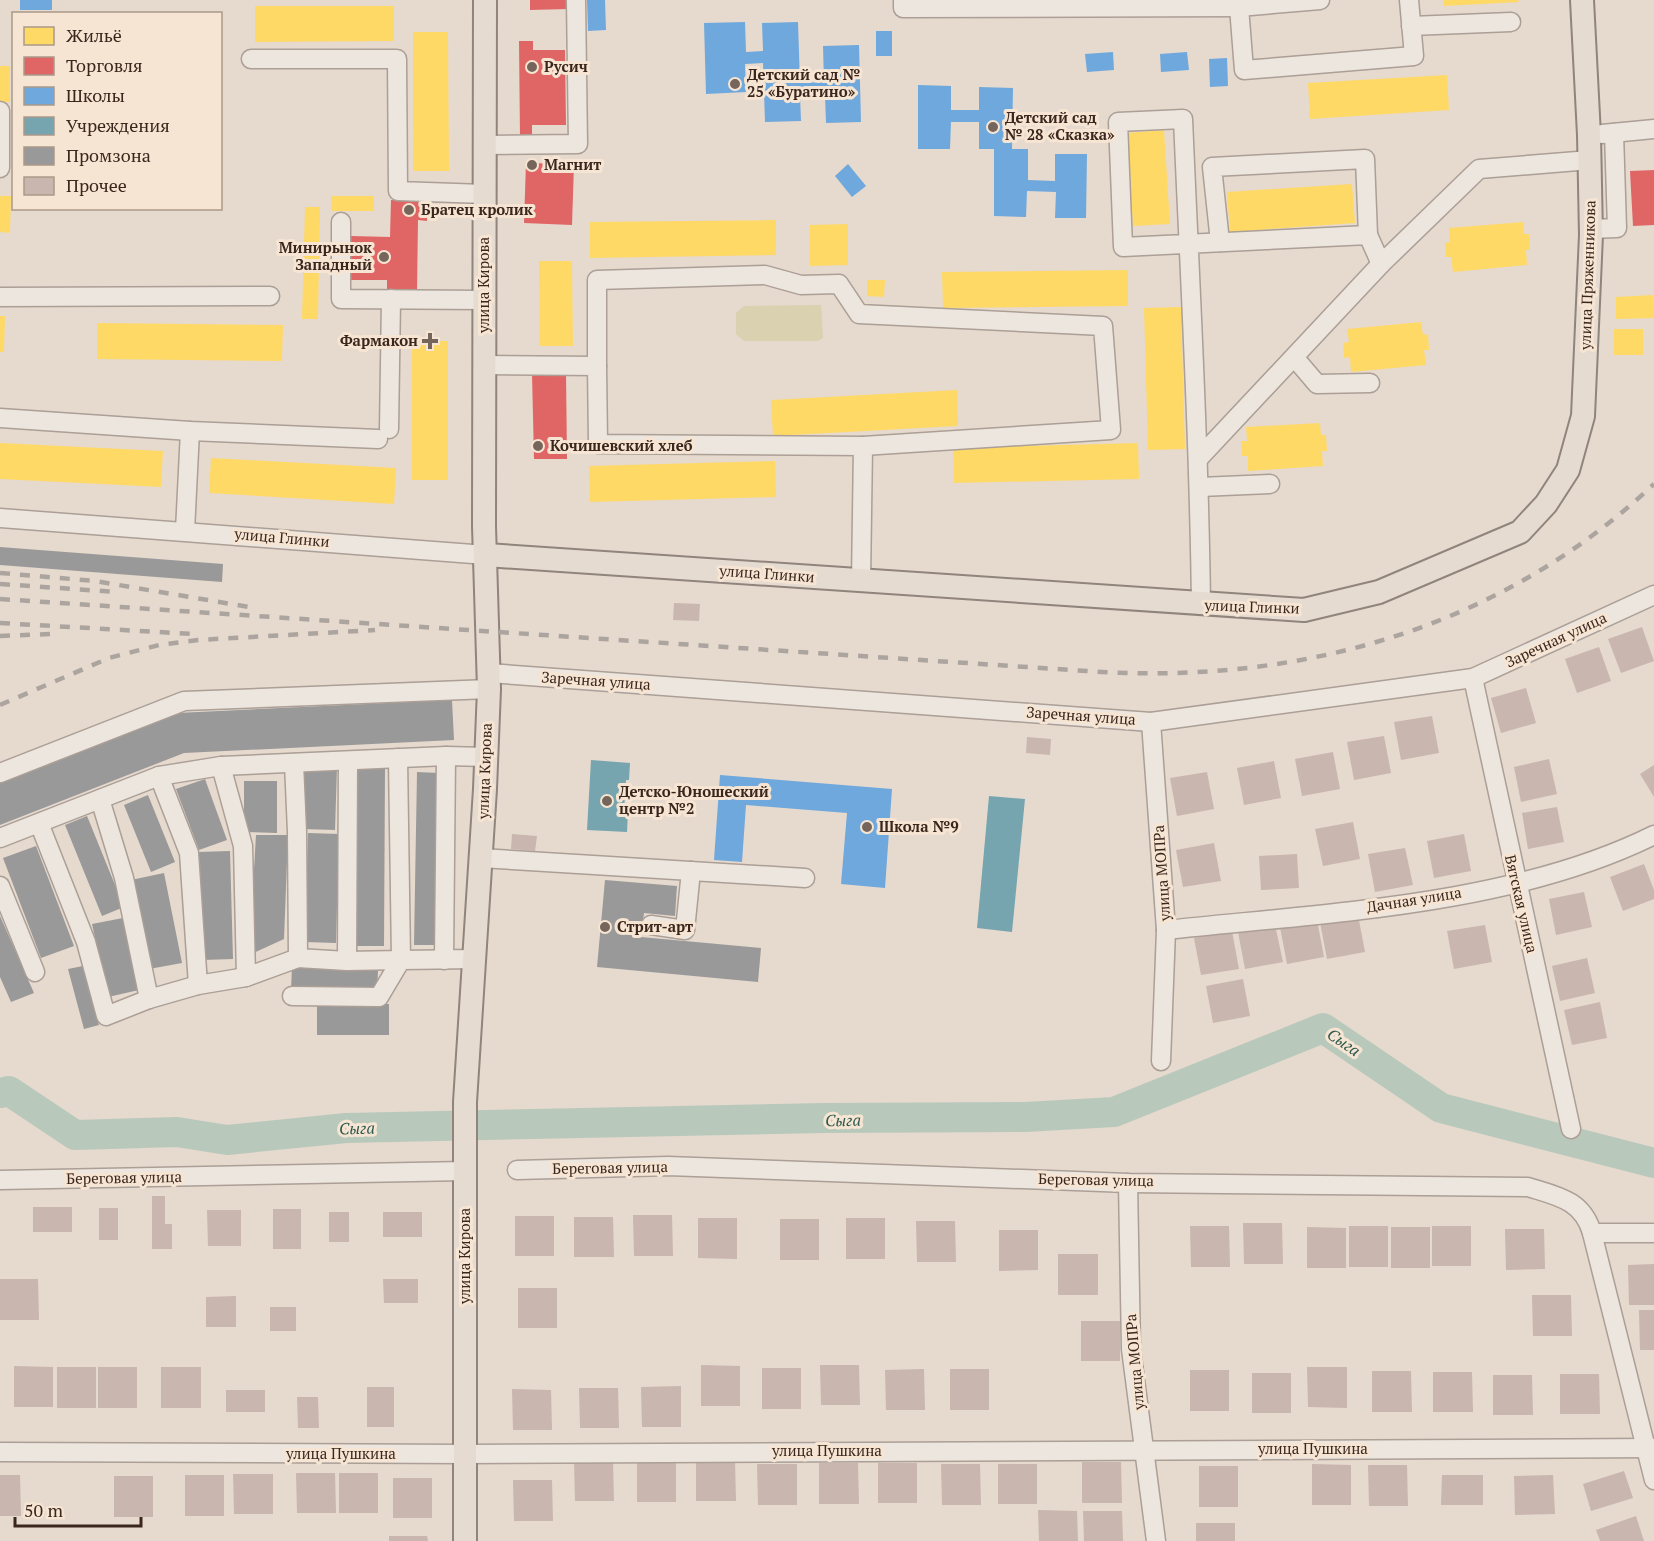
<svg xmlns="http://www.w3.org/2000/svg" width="1654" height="1541" viewBox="0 0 1654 1541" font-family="'PT Serif',serif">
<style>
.green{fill:#d9d1af}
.homes{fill:#ffd966}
.shops{fill:#e06666}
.schools{fill:#6fa8dc}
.public{fill:#76a5af}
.industry{fill:#999}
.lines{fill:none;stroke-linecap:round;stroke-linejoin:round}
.river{stroke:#b8c9bc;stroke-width:30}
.building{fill:#c9b6ae}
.minor-casing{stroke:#ab9f96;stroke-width:21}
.major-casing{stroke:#90847d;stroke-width:26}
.minor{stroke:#ede6df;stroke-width:18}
.major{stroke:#e5dbd1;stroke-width:22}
.rail{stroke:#aca59f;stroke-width:4.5;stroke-dasharray:10 10;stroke-linecap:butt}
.poi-dot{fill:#76655b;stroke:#f7e5d3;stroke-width:2}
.labels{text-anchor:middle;stroke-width:6;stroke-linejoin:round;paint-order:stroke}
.poi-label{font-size:15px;font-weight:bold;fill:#3a261d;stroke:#f7e5d3;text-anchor:start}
.street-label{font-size:15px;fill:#3a261d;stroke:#f7e5d3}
.water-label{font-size:16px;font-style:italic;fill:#2c5a4e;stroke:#f7e5d3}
</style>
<rect width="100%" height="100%" fill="#e6d9ce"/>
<polygon class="green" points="821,305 823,338 818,341 744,341 736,334 736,313 744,306"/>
<g class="homes">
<polygon points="1443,0 1518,0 1519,2 1444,6"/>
<polygon points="255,6 394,6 394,41 255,42"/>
<polygon points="413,32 448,32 449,171 413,171"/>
<rect x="0" y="66" width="10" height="36"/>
<polygon points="1447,75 1449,110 1310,119 1308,83"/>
<polygon points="1164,130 1170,224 1133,226 1127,133"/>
<polygon points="1352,184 1355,223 1230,232 1227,192"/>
<polygon points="0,196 11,196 10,233 0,232"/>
<polygon points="331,196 374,196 374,211 332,211"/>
<polygon points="305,207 320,207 318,319 302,319"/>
<polygon points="776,220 776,255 590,258 590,222"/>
<polygon points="1523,222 1524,234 1529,234 1530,249 1526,250 1527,265 1453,272 1451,257 1446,257 1445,243 1450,242 1449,228"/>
<polygon points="848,224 848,265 810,266 810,225"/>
<polygon points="539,261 572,261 573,346 540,346"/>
<polygon points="1128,270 1128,306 943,308 942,272"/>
<polygon points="867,280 885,280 884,297 867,296"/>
<polygon points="1653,295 1654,318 1616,319 1616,297"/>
<polygon points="1181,307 1185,449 1148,450 1144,308"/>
<polygon points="0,316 5,316 4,352 0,352"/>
<polygon points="1421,322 1423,335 1428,334 1429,350 1424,350 1426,365 1351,372 1350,357 1344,358 1343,343 1349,342 1347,329"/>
<polygon points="97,323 283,325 282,361 97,359"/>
<rect x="1614" y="329" width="29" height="26"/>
<rect x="412" y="341" width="36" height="139"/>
<polygon points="957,390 958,426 773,436 771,400"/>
<polygon points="1320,423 1321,435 1326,435 1327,451 1322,451 1323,466 1248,471 1248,456 1242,456 1241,441 1247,441 1246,427"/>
<polygon points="0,443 163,451 161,487 0,479"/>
<polygon points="1138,443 1139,479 954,483 953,448"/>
<polygon points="211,458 396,468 394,504 209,493"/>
<polygon points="775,461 776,497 590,502 589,466"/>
</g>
<g class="shops">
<polygon points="530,0 568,0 568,9 530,10"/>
<polygon points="519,41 533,41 533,50 565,50 566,125 532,125 532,137 520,137"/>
<polygon points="526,163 574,164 572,225 524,223"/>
<polygon points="1654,170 1654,225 1633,226 1630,171"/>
<polygon points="391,200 427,201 427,221 418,220 417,291 387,291 387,280 351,280 351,236 390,237"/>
<polygon points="566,373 567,459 534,459 532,374"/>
</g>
<g class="schools">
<rect x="20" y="0" width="32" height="10"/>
<polygon points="587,0 605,0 606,30 588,31"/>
<polygon points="745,22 746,52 763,51 762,23 798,22 800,83 824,82 823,46 859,45 861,122 826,123 825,95 800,96 801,121 765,122 763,63 745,64 746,92 706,94 704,23"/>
<rect x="876" y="31" width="16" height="25"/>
<polygon points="1113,52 1114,70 1087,72 1085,54"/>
<polygon points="1187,52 1189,70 1161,72 1160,54"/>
<polygon points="1227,58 1228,86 1210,87 1209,59"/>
<polygon points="918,85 951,86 951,110 979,110 979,87 1013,88 1012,149 1028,149 1028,180 1055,181 1055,154 1087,154 1086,218 1055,218 1056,192 1027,191 1026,217 994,216 994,149 979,149 979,122 951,122 950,149 918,149"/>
<polygon points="848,164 866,186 852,197 835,176"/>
<polygon points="720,775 892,789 885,888 841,884 847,813 746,805 742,862 714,860"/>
</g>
<g class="public">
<polygon points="591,760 630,763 629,780 626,780 624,810 628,811 627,832 587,830"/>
<polygon points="989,796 1025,799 1012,932 977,928"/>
</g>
<g class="industry">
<polygon points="0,547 223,564 222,582 0,565"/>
<polygon points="452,700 454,740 184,753 0,825 0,782 177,713"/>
<polygon points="303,766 337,767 335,830 302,829"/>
<polygon points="357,768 385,768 384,946 356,946"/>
<polygon points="417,772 439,773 435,945 414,945"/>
<polygon points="205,779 227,840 199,850 176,789"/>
<polygon points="244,781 277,781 277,833 244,832"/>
<polygon points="148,795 175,862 151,872 124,805"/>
<polygon points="87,816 124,907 102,916 65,825"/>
<polygon points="308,833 339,834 336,943 305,942"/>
<polygon points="256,835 288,835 284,939 249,955"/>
<polygon points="36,846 74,946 41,958 3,858"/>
<polygon points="230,851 233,959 202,960 198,852"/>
<polygon points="164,873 182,963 149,969 131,880"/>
<polygon points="605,880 677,886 675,916 644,913 641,937 761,948 758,982 597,967"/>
<polygon points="0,916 34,993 11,1002 0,977"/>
<polygon points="123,918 139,990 108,997 92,924"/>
<polygon points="83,966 99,1025 84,1029 68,969"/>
<polygon points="292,967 378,971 377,993 291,989"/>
<rect x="317" y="1004" width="72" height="31"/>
</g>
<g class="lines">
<polyline class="river" points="0,1093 9,1091 75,1135 177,1132 227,1140 346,1128 824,1118 1025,1117 1114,1112 1323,1028 1441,1108 1654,1163"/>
</g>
<g class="building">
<polygon points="674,603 700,604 699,621 673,620"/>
<polygon points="1642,627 1654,661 1621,673 1608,639"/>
<polygon points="1599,647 1611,681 1577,693 1565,659"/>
<polygon points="1526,688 1536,723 1501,733 1491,698"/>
<polygon points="1432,716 1439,753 1401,760 1394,722"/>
<polygon points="1384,736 1391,773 1354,780 1347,742"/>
<polygon points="1027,737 1051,739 1050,755 1026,753"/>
<polygon points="1333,752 1340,789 1302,796 1295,759"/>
<polygon points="1549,759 1557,794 1521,802 1514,767"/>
<polygon points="1274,761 1281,798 1244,805 1237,768"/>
<polygon points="1654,765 1654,797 1640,774"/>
<polygon points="1207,772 1214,809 1177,816 1170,778"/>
<polygon points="1557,807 1564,842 1528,849 1522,813"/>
<polygon points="1353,822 1360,859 1323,866 1315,829"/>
<polygon points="512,834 537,836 535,851 511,849"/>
<polygon points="1464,834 1471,871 1434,878 1427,841"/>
<polygon points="1214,843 1221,881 1183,887 1176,850"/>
<polygon points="1405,848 1413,885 1375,892 1368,854"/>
<polygon points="1297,854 1299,888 1261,890 1259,856"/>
<polygon points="1644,864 1654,890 1654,899 1623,911 1610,877"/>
<polygon points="1584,892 1592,927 1556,935 1549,899"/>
<polygon points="1358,915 1365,952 1327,959 1320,922"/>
<polygon points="1317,920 1324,957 1287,964 1280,927"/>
<polygon points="1275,925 1283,962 1245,969 1238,932"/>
<polygon points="1485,925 1492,962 1454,969 1447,931"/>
<polygon points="1232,931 1239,969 1201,975 1194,938"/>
<polygon points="1587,958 1595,993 1560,1001 1552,966"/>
<polygon points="1243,979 1250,1016 1213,1023 1206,986"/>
<polygon points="1600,1002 1607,1038 1572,1045 1564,1010"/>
<polygon points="152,1196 165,1196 165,1224 172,1224 172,1249 152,1249"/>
<rect x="33" y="1207" width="39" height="25"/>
<rect x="99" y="1208" width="19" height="32"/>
<rect x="273" y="1209" width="28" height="40"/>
<polygon points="207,1210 241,1210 241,1246 208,1246"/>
<rect x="329" y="1212" width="20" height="30"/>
<rect x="383" y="1212" width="39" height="25"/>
<polygon points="633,1215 672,1215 673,1256 634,1256"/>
<rect x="515" y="1216" width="39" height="40"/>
<polygon points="574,1217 613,1217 614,1257 574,1257"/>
<polygon points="698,1218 737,1218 737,1259 698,1258"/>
<rect x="846" y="1218" width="39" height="41"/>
<rect x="780" y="1219" width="39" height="41"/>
<polygon points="916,1221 955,1221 956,1262 917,1262"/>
<polygon points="1243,1223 1282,1223 1283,1264 1244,1264"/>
<polygon points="1190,1226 1229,1226 1230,1267 1191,1267"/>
<rect x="1349" y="1226" width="39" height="41"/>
<rect x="1432" y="1226" width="39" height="40"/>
<polygon points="1307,1227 1346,1228 1346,1268 1307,1268"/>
<rect x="1391" y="1227" width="39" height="41"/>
<polygon points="1505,1229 1544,1229 1545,1269 1506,1270"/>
<polygon points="999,1230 1038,1230 1038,1270 999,1271"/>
<rect x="1058" y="1254" width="40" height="41"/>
<polygon points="1654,1264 1654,1305 1629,1305 1628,1265"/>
<polygon points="0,1279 38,1279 39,1320 0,1320"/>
<polygon points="383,1279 418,1279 418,1303 384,1303"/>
<rect x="518" y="1288" width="39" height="40"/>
<polygon points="1532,1295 1571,1295 1572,1336 1533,1336"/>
<polygon points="236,1296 236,1327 206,1327 206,1297"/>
<rect x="270" y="1307" width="26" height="24"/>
<polygon points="1639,1310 1654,1310 1654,1350 1640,1350"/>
<rect x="1081" y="1321" width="39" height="40"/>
<polygon points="701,1365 740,1366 740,1406 701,1406"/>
<polygon points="820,1365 859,1365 860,1405 821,1405"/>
<polygon points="14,1366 53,1367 53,1407 14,1407"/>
<rect x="57" y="1367" width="39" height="41"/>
<rect x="98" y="1367" width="39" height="41"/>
<rect x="161" y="1367" width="40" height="41"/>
<polygon points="1307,1367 1347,1367 1347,1408 1308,1407"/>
<rect x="762" y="1368" width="39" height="41"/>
<polygon points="924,1369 925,1410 886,1410 885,1370"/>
<rect x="950" y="1369" width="39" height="41"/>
<rect x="1190" y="1370" width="39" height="41"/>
<polygon points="1372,1371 1411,1371 1412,1412 1372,1412"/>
<polygon points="1433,1372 1472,1372 1473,1412 1433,1412"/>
<rect x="1252" y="1373" width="39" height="40"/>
<polygon points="1560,1374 1599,1374 1600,1414 1560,1414"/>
<polygon points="1493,1375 1532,1375 1533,1415 1493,1415"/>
<polygon points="681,1386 681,1427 642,1427 641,1387"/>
<rect x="367" y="1387" width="27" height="40"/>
<polygon points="579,1388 618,1388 619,1428 580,1428"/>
<polygon points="512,1389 551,1390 552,1430 513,1430"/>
<rect x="226" y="1390" width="39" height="22"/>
<polygon points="297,1397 318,1397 319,1428 298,1428"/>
<polygon points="574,1460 613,1460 614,1501 575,1501"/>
<polygon points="696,1460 735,1460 736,1501 696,1501"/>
<rect x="637" y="1461" width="39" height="41"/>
<polygon points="1082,1462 1121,1462 1122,1503 1082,1503"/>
<polygon points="819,1463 858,1463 859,1504 819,1504"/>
<rect x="878" y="1463" width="39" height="40"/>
<polygon points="757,1464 797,1464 797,1505 758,1505"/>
<polygon points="941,1464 980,1464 981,1505 942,1505"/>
<rect x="998" y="1464" width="39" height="40"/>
<polygon points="1312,1464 1351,1465 1351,1505 1312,1505"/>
<polygon points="1368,1465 1407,1465 1408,1506 1369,1506"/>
<rect x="1199" y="1466" width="39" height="41"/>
<polygon points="1624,1471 1633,1498 1591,1511 1583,1484"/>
<polygon points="296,1473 335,1473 336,1513 297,1513"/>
<rect x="339" y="1473" width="39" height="40"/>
<polygon points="233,1474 273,1474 273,1514 234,1514"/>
<polygon points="0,1475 20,1475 21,1516 0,1516"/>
<rect x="185" y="1475" width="39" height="41"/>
<polygon points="1442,1475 1483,1475 1483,1505 1441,1505"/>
<polygon points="1553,1475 1555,1514 1515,1515 1514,1476"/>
<rect x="114" y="1476" width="39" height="41"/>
<rect x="393" y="1478" width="39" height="40"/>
<polygon points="513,1480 552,1480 553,1521 514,1521"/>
<polygon points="1038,1510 1077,1511 1078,1541 1039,1541"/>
<polygon points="1083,1511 1122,1511 1123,1541 1084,1541"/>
<polygon points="1636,1516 1644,1541 1600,1541 1596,1530"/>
<rect x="1196" y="1523" width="39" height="18"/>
<polygon points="389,1536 427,1536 428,1541 389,1541"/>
</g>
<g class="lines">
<g class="minor-casing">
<g id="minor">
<polyline points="903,0 903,8 1239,7 1238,0"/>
<polyline points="1320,0 1239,7 1244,70 1414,56 1409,0"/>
<polyline points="1411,26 1511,22"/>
<polyline points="251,59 397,59 398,191 484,194"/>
<polyline points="0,111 0,168"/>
<polyline points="1602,134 1654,129"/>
<polyline points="484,145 578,144 576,0"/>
<polyline points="341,222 341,299 484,300"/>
<polyline points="1591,229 1617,228 1614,133"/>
<polyline points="1220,242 1212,167 1365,159 1368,235"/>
<polyline points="0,297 270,296"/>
<polyline points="1294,357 1317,384 1370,383"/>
<polyline points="484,365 597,366 598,444 863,446 861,581"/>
<polyline points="597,366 597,280 765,275 801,285 839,284 859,314 1103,326 1111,430 863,446"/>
<polyline points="0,418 190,431 378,439"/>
<polyline points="389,429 391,299"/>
<polyline points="1199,458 1381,264 1479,169 1590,160"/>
<polyline points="1200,487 1270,484"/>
<polyline points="0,518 486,555"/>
<polyline points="185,531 190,431"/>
<path d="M1201 605C1199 443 1190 281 1183 119L1118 122 1123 247 1368 235 1381 264"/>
<polyline points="489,673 1151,722 1473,678 1654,595"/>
<polyline points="1473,678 1571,1129"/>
<polyline points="1151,722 1166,930 1161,1061"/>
<polyline points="348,761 347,961 401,960 398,758"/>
<polyline points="294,763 297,832 298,958 347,961"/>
<polyline points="221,766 243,846 246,977 298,958"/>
<polyline points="0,773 184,701 489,689"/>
<polyline points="159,776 189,853 198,985 246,977"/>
<polyline points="100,799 124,878 149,999 198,985"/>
<polyline points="39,823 86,942 106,1016 149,999"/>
<polyline points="0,838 159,776 221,766 446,756 487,757"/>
<polyline points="481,858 805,878"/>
<polyline points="0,886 35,972"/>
<polyline points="651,925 685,930 691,871"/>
<path d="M1166 930C1323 913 1511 906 1654 835"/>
<polyline points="444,960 446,756"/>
<polyline points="292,996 379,997 401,960 474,959"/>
<path d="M517 1170 668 1166 1128 1183 1528 1187C1557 1196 1583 1200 1592 1233H1654"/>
<polyline points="0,1180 465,1171"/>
<polyline points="1128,1183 1131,1349 1156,1541"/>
<polyline points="1592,1233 1654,1480"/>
<polyline points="0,1452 466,1454 1654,1448"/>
</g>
</g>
<g class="major-casing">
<g id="major">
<polyline points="486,555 1304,610 1379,592 1520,532 1546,504 1568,470 1583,416 1591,235 1589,135 1582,0"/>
<polyline points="465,1541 465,1102 485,789 489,689 484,526 485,0"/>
</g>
</g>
<use href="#minor" class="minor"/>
<use href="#major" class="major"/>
<g class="rail">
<polyline points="0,573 95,581 255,608"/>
<polyline points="0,584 117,592"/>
<path d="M0 599 1102 672C1306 683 1503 626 1654 484"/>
<polyline points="0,623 193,634"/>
<polyline points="0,636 52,634"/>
<polyline points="0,705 109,658 159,645 198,640 375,630"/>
</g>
</g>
<g class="poi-dot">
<circle cx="532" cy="67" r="6"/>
<circle cx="735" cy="84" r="6"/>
<circle cx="993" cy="127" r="6"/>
<circle cx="532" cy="165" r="6"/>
<circle cx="409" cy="210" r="6"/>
<circle cx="384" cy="257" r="6"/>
<path d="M427 332h6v6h6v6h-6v6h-6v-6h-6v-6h6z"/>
<circle cx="538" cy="446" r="6"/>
<circle cx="607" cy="801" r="6"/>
<circle cx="867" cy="827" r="6"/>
<circle cx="605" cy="927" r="6"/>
</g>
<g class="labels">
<g class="poi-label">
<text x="544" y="72">Русич</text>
<text x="747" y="80">Детский сад №<tspan x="747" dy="17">25 «Буратино»</tspan></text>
<text x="1005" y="123">Детский сад<tspan x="1005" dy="17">№ 28 «Сказка»</tspan></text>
<text x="544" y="170">Магнит</text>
<text x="421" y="215">Братец кролик</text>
<text x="372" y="253" text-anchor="end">Минирынок<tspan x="372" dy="17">Западный</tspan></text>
<text x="418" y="346" text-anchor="end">Фармакон</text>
<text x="550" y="451">Кочишевский хлеб</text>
<text x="619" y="797">Детско-Юношеский<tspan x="619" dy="17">центр №2</tspan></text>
<text x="879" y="832">Школа №9</text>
<text x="617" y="932">Стрит-арт</text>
</g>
<g class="street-label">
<text transform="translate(1588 275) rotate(-88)" y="5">улица Пряженникова</text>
<text transform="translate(484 285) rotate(-90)" y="5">улица Кирова</text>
<text transform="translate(282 538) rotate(5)" y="5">улица Глинки</text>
<text transform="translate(767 574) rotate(4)" y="5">улица Глинки</text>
<text transform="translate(1252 607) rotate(2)" y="5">улица Глинки</text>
<text transform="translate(1556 640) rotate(-25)" y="5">Заречная улица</text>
<text transform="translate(596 681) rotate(4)" y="5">Заречная улица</text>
<text transform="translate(1081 716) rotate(4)" y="5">Заречная улица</text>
<text transform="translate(485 771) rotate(-88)" y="5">улица Кирова</text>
<text transform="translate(1162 873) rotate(-94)" y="5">улица МОПРа</text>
<text transform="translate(1414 900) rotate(-9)" y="5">Дачная улица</text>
<text transform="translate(1521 904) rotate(77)" y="5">Вятская улица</text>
<text transform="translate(610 1168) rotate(-1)" y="5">Береговая улица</text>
<text transform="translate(124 1178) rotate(-1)" y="5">Береговая улица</text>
<text transform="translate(1096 1180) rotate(1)" y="5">Береговая улица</text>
<text transform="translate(465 1256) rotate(-90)" y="5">улица Кирова</text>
<text transform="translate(1135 1362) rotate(-95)" y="5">улица МОПРа</text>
<text x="1313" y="1454">улица Пушкина</text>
<text x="827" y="1456">улица Пушкина</text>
<text x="341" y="1459">улица Пушкина</text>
</g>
<g class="water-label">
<text transform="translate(1344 1042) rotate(34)" y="6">Сыга</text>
<text transform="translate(843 1120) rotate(-1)" y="6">Сыга</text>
<text transform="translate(357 1128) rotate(-2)" y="6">Сыга</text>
</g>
</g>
<rect x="12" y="12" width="210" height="198" fill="#f7e5d3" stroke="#ab998a" stroke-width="1.5"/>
<rect x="24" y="27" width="30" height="18" fill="#ffd966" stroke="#ab998a" stroke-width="1.5"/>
<text x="66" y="42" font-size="18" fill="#3a261d">Жильё</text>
<rect x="24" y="57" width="30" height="18" fill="#e06666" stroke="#ab998a" stroke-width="1.5"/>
<text x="66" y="72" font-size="18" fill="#3a261d">Торговля</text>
<rect x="24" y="87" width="30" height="18" fill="#6fa8dc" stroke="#ab998a" stroke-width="1.5"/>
<text x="66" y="102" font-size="18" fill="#3a261d">Школы</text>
<rect x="24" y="117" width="30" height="18" fill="#76a5af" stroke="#ab998a" stroke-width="1.5"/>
<text x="66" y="132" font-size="18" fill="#3a261d">Учреждения</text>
<rect x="24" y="147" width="30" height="18" fill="#999999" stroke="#ab998a" stroke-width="1.5"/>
<text x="66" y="162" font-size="18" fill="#3a261d">Промзона</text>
<rect x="24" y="177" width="30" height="18" fill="#c9b6ae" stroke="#ab998a" stroke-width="1.5"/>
<text x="66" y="192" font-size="18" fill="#3a261d">Прочее</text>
<path d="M15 1517v9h126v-9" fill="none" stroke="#3a261d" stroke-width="3"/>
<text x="24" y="1517" font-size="18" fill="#3a261d" stroke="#f7e5d3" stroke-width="4.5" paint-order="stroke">50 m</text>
</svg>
